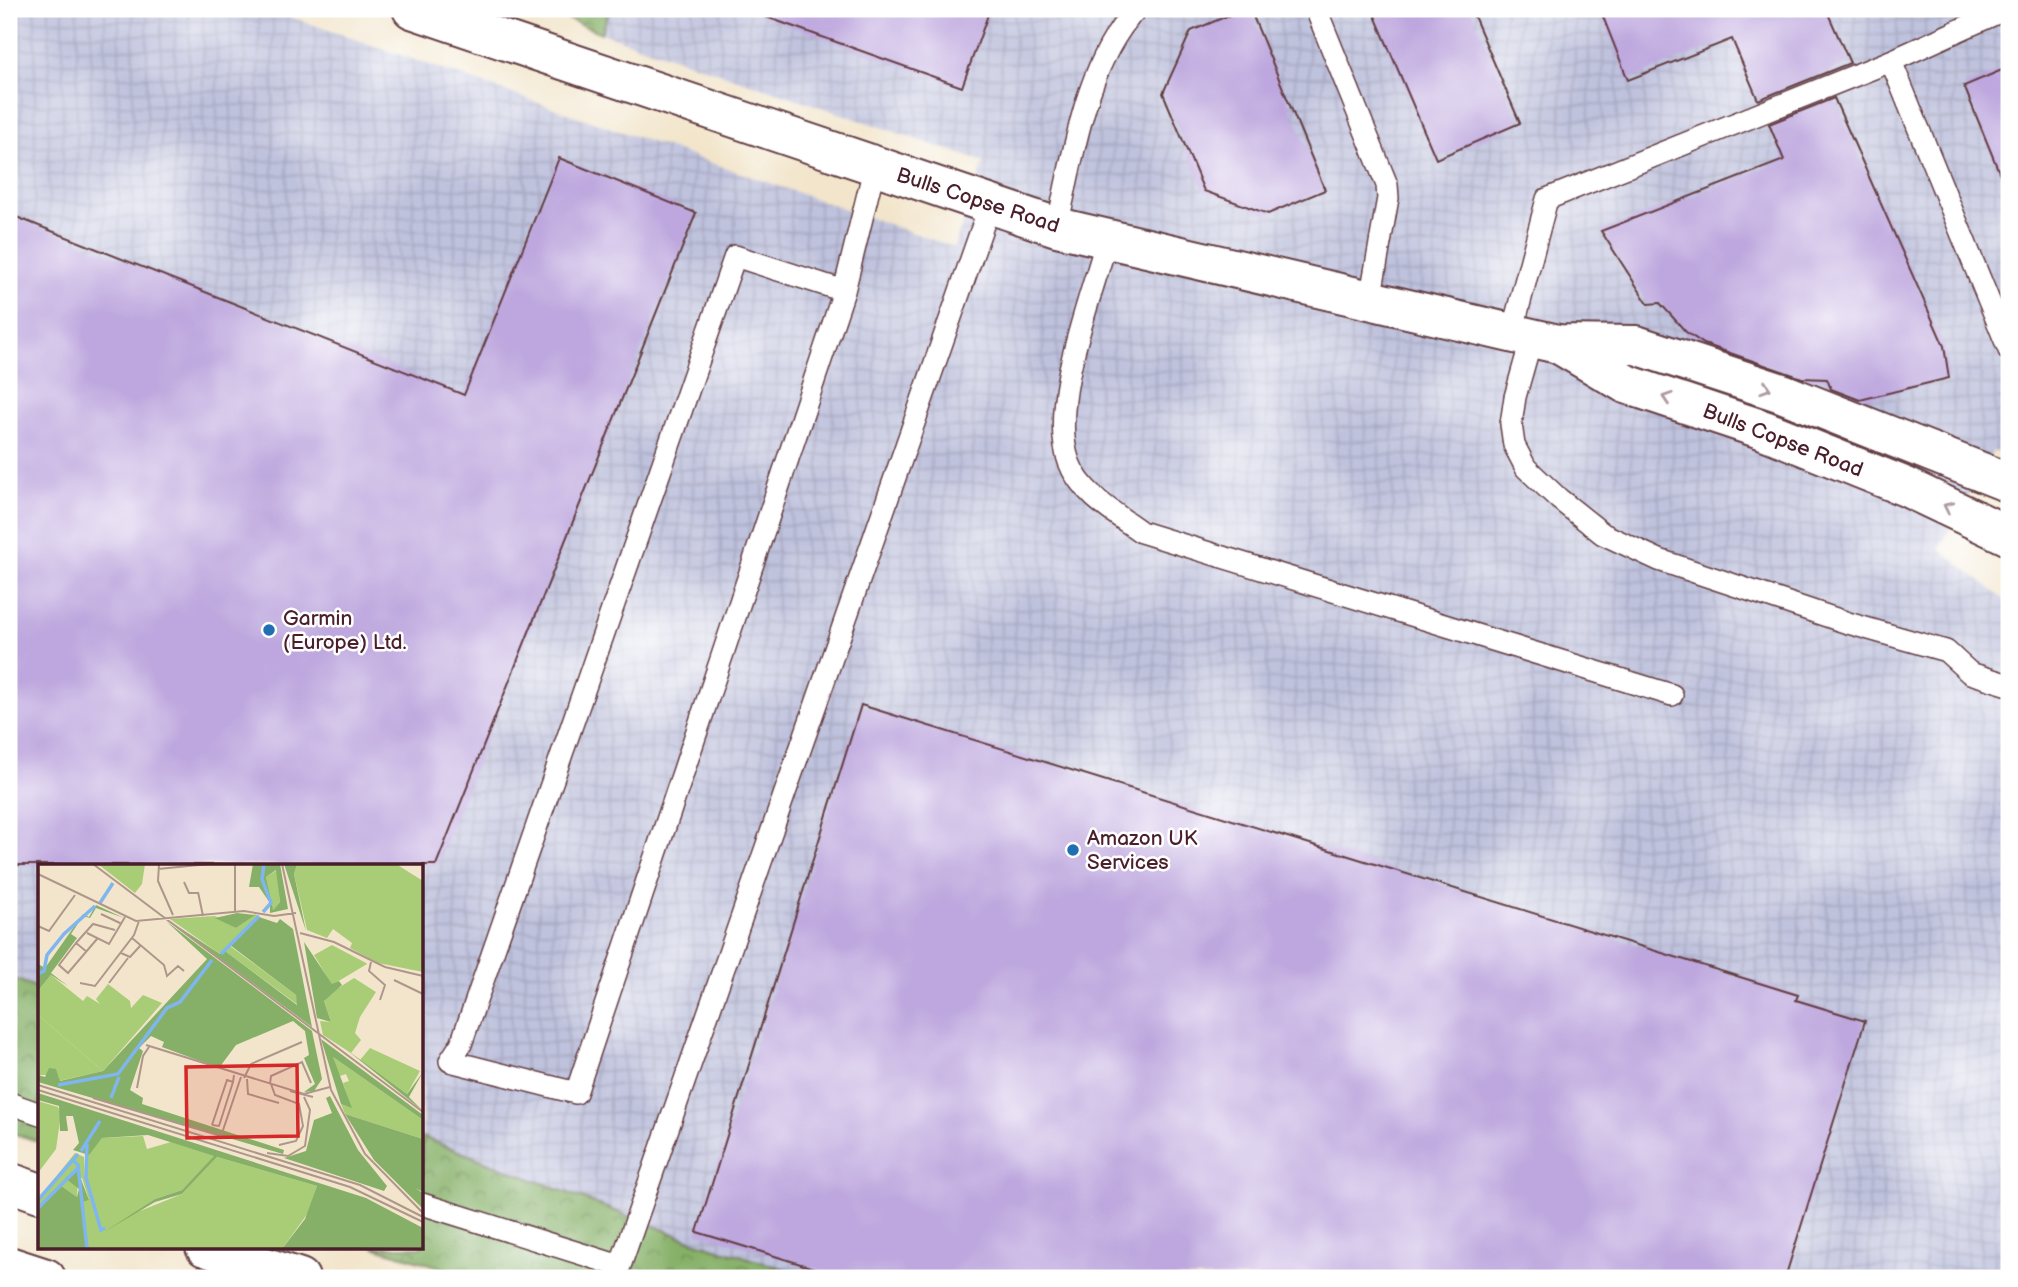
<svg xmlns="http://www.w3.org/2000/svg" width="2018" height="1287" viewBox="0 0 2018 1287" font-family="'Balsamiq Sans',sans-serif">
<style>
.industrial{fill:url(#industrial-grid)}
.forest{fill:url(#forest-crowns);stroke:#686849;stroke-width:2}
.building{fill:#bea7de}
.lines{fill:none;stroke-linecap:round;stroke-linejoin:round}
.lane-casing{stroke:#633d43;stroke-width:24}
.street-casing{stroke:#633d43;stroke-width:42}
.primary-casing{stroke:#633d43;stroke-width:42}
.lane{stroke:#fff;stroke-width:21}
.street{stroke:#fff;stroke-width:38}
.primary{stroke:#fff;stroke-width:38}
.oneway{stroke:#ae9aa0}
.poi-dot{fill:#1f6fb2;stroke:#fff;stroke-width:2.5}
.labels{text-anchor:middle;stroke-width:5;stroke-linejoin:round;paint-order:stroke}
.street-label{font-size:21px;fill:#4a1f2b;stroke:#fff}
.poi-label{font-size:21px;fill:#4a1f2b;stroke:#fff;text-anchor:start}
.inset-river{fill:none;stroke:#7fb6ef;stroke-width:3.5}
.inset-road{fill:none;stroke:#af968b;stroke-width:2}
.view{fill:#d62828;fill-opacity:0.15;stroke:#d62828;stroke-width:3.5}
.inset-edge{fill:none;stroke:#4a1f2b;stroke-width:3.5}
</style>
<defs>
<pattern id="industrial-grid" width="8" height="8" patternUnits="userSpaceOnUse" patternTransform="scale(1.75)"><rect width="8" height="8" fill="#bfc2dd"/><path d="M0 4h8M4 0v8" fill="none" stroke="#a6a6be"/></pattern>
<pattern id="forest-crowns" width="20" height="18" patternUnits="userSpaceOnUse" patternTransform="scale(1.75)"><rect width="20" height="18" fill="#86b067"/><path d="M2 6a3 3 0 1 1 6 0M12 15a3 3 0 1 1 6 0" fill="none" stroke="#708f55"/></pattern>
</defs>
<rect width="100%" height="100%" fill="#fff"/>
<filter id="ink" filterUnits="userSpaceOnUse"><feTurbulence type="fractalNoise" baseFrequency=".0143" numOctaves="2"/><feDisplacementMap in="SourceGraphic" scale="14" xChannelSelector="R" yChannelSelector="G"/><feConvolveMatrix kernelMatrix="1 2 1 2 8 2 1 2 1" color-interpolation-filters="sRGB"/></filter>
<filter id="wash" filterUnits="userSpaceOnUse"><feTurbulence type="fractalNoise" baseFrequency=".00686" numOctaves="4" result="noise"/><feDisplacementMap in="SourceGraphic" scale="28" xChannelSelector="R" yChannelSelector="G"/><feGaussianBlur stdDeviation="1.57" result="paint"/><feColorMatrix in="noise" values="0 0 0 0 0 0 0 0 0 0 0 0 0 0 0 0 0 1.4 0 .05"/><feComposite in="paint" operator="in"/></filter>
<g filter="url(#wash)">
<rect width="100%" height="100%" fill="#f2e5cb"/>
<polygon class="industrial" points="9,9 268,9 954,247 984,162 601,33 610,9 2009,9 2009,456 1993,451 1939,549 2009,603 2009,1278 814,1278 693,1241 422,1137 422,865 40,865 40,989 9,977"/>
<g class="forest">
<polygon points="544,9 610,9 601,33"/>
<polygon points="9,977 40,989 40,1142 9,1132"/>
<polygon points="422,1137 693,1241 814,1278 477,1278 373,1247 422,1247"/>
</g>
<g id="blocks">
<g class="building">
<polygon points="759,9 990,9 962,87 758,14"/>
<polygon points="1244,9 1250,9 1325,190 1268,214 1204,191 1163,93 1191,31"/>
<polygon points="1372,9 1471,9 1520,123 1436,159"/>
<polygon points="1600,9 1826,9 1850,63 1758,100 1732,39 1628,80"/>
<polygon points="2009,67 2009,193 2008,194 1964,86"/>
<polygon points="1834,98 1944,346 1949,378 1860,400 1831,389 1827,379 1802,378 1704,344 1686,332 1660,303 1648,304 1601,231 1784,160 1769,124"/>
<polygon points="559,158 696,213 436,865 9,865 9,214 464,395"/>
<polygon points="861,705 1798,995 1796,1000 1865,1021 1785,1278 846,1278 697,1232"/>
</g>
</g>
</g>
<g filter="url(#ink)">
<use href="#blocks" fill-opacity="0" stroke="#633d43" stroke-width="2"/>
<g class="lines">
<g class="lane-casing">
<g id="lane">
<polyline points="1316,9 1387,185 1388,198 1370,300"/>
<polyline points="1891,61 2009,350"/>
<path d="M1057 227C1074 153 1084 67 1136 9"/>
<path d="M1107 239C1091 299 1048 404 1069 462 1080 493 1116 514 1141 532L1672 695"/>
<polyline points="844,291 576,1093 450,1061 461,1044 735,256 844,291 875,165"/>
<polyline points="1512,332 1547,199 1891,61 2006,9"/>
<polyline points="1532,337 1515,397 1511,424 1514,445 1526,468 1559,499 1603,534 1659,560 1848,623 1946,651 1970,673 2009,685"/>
<polyline points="9,1103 40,1114"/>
<polyline points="422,1204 620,1266 990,205"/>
</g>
</g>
<g class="street-casing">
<g id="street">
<polyline points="412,9 1057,227 1558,344 1636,345 1782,393 2009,483"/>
<polyline points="1560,345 1626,384 1764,430 1906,487 2009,536"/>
</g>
</g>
<g class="primary-casing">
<g id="primary">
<polyline points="9,1182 40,1193"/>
<polyline points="205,1247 300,1278"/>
<polyline points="9,1266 46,1278"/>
</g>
</g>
<use href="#lane" class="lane"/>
<use href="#street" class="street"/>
<use href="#primary" class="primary"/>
</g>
<defs><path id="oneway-chevron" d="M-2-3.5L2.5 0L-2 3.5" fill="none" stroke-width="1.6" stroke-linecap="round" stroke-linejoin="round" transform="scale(1.75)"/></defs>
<g class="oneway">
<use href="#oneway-chevron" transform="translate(1766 388) rotate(18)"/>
<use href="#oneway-chevron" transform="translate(1667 398) rotate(-162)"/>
<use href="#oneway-chevron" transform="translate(1948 507) rotate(-155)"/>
</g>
</g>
<g class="poi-dot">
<circle cx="269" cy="630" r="7"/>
<circle cx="1073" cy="850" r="7"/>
</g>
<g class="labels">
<g class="street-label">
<text transform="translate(978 200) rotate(18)" y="7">Bulls Copse Road</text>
<text transform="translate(1783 440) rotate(21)" y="7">Bulls Copse Road</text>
</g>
<g class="poi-label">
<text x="283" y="625">Garmin<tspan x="283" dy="24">(Europe) Ltd.</tspan></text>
<text x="1087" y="845">Amazon UK<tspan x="1087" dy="24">Services</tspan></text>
</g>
</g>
<g transform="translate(38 864)">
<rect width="385" height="385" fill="#f2e5cb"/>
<path d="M259 0H358L385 17V108L340 99 312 84 314 79 295 65 289 74 269 66 256 10ZM239 6 242 38 234 47 228 13ZM217 50 223 54 192 82 258 131 260 141 187 87 182 90 132 55 177 52 198 64ZM294 81 328 99 329 100 294 121 276 91ZM316 114 338 128 322 153 317 169 323 176 313 189 285 171 282 157 293 158 286 137 291 130ZM0 151 65 207 21 217 20 211H0ZM332 184 382 207 369 230 322 196ZM295 193 385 256V275L307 250 303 240 313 243 305 219 311 217 308 210 299 213ZM0 237 20 243 23 250 18 285 0 309ZM105 272 109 285 133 278 177 292 144 326 117 335 97 349 144 330 179 293 279 322 270 349 244 385H50L44 337 51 336 44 314H40L39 333 22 321 0 346V335L37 289 46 293 47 313 50 290 64 274Z" fill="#a9cd76"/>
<path d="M215 0H242L250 45 232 49V39L221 23H211ZM238 6 242 38 235 46 228 13ZM246 0H259L256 10 268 67ZM58 41 86 54 58 44 52 54 45 52 33 70 39 74 13 109 30 122 13 111 0 127V100L7 104 45 50 51 53ZM199 49 217 51 198 64 177 54ZM221 53 239 59 242 55 255 65 274 163 130 56 182 90 187 87 259 141 258 131 192 81ZM128 57 274 167 284 215 276 227 266 228 277 220 266 194 271 191 267 167 255 157 198 181 181 204 124 183 126 178 113 172 101 184 105 187 92 226 105 234 104 240 246 286 245 290 0 218V211L7 213 11 204 18 205 22 217 65 207 169 95ZM266 78 294 120 301 117 304 121 286 137 293 158 279 154ZM283 175 385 251V256L295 193 314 244 303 240ZM309 186 369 230 385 208 371 233 385 247ZM0 229 328 334 385 364V383L244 385 267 355 279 322 179 293 144 330 117 338 66 368 117 335 144 326 176 292 110 271 64 274 51 291 35 286 41 279 35 252H28L30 267H22L21 242 0 236ZM292 232 320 286 349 322 346 327 246 294 268 287 276 256 294 249 288 234ZM307 250 385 275V328L377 324 385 329V345L336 296ZM39 305 51 336 44 338 50 385H0V346L22 321 39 333 41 325 27 314Z" fill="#86b067" fill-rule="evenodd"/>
<path d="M60 0H107L104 20 97 29ZM13 111 45 137 49 132 62 140 58 135 70 120 92 137 93 144 105 131 124 139 65 207 0 151V127Z" fill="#a9cd76"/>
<path class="inset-river" d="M62 39 75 19M225 48 233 39 224 15 226 0M183 90 221 52M0 110 6 107 9 91 26 70 57 42M20 221 80 210 129 144 142 138 174 96M73 234 81 213M49 280 48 314 63 366 67 364M43 287 62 257M40 290 35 296 40 301 49 385M0 336 34 297M0 344 40 304"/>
<path class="inset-road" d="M55 0 385 248M121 0 120 17 135 51M244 0 293 226 327 290 384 348M120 5 171 0M0 10 98 57 206 47 236 52 258 49M146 18 151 29H160M160 28 165 52M197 48V0M63 50 84 60M0 62 11 67 37 31M49 69 71 80 87 53M262 69 296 78 347 103 385 112M94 74 126 101 129 112 140 102 146 107M38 79 21 101 30 109 59 75M49 88 38 79 55 60 77 66M83 89 92 93 102 82M333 98 331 107 347 121 342 136M356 116 385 130M42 119 57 122 96 71 101 57M71 119 90 94M108 181 266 230 292 223M206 214 213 200 264 178M209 215 210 230 241 239M232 220 233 212 264 198 273 219M233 220 237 231 261 240 265 262 258 277 241 281M0 221 322 321 385 353M99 224 105 192 111 183M0 226 312 323 385 358M252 227 275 233M55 234 183 272 203 213M174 261 189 216 195 218 196 211M174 261 181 262 195 218M229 289 250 292 267 282 272 246 266 233"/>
<path class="view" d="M259 201 260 272 149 274 148 203Z"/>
<rect width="385" height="385" class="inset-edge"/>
</g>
<rect width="2018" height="1287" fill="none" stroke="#fff" stroke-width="35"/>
</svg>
